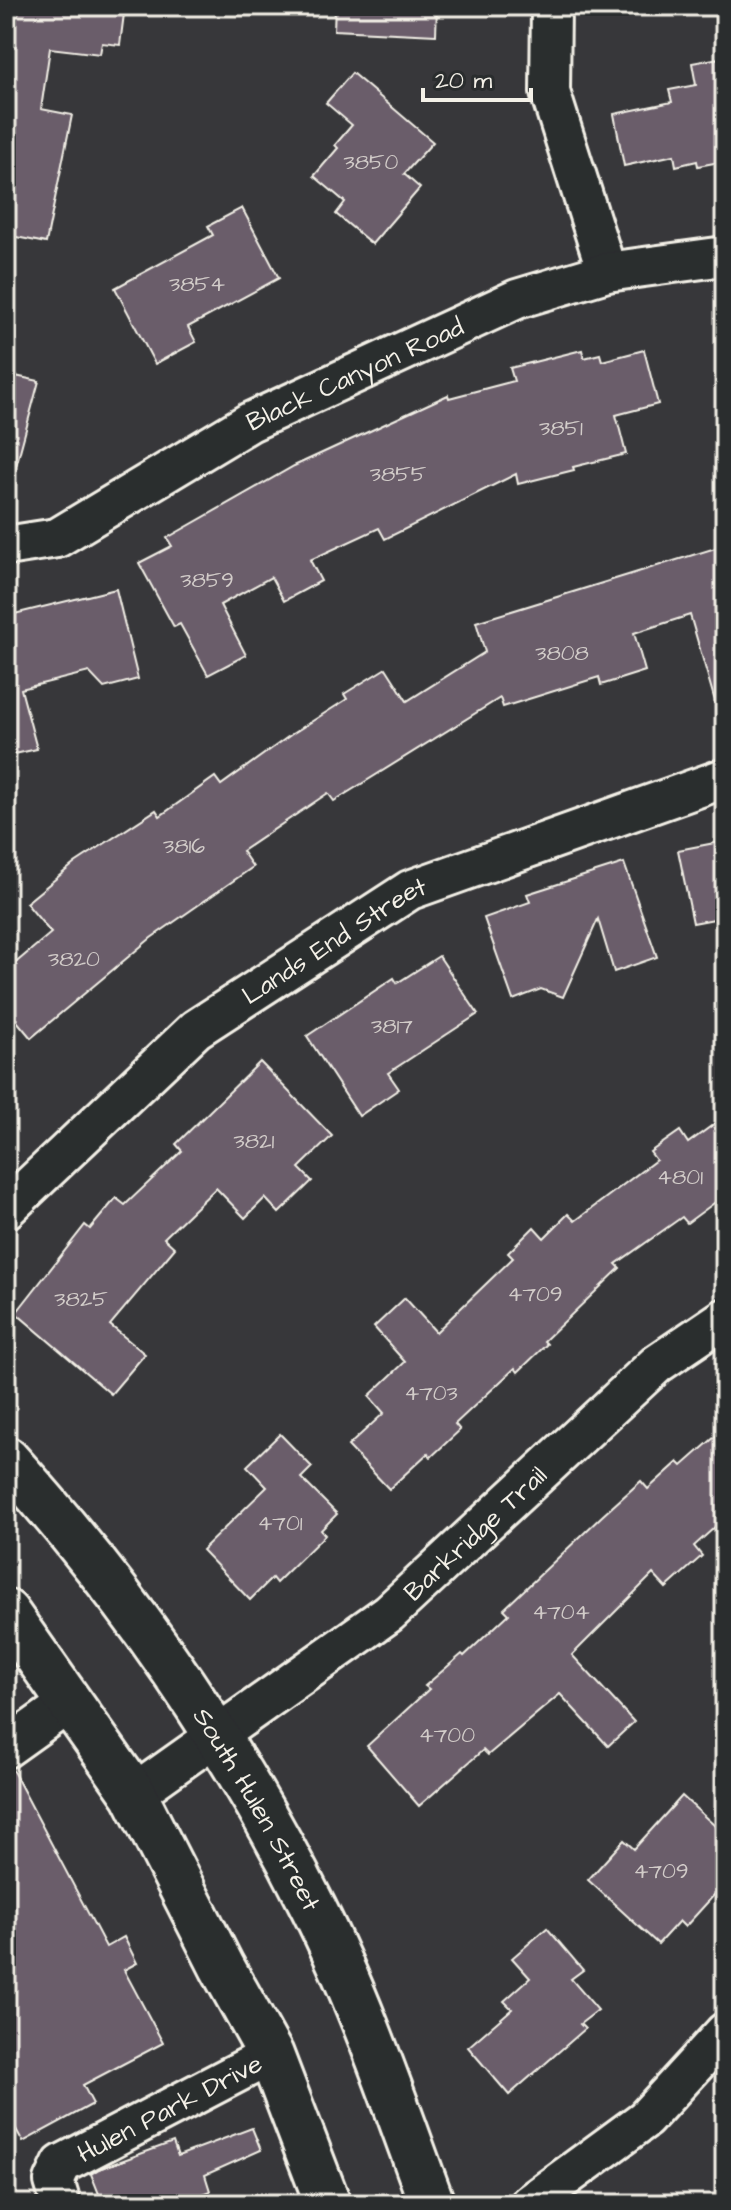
<svg xmlns="http://www.w3.org/2000/svg" width="731" height="2210" viewBox="0 0 731 2210" font-family="'Architects Daughter',sans-serif">
<style>
.building{fill:#6a5d6b;stroke:#f4f1e8;stroke-width:2}
.lines{fill:none;stroke-linecap:round;stroke-linejoin:round}
.street-casing{stroke:#f4f1e8;stroke-width:44}
.secondary-casing{stroke:#f4f1e8;stroke-width:50}
.street{stroke:#2a2d2e;stroke-width:38}
.secondary{stroke:#2a2d2e;stroke-width:44}
.labels{text-anchor:middle;stroke-width:8;stroke-linejoin:round;paint-order:stroke}
.number-label{font-size:22px;fill:#d2ccc9}
.street-label{font-size:26px;fill:#f4f1e8;stroke:#2a2d2e}
</style>
<rect width="100%" height="100%" fill="#37373a"/>
<filter id="ink" filterUnits="userSpaceOnUse"><feTurbulence type="fractalNoise" baseFrequency=".0125" numOctaves="2"/><feDisplacementMap in="SourceGraphic" scale="16" xChannelSelector="R" yChannelSelector="G"/><feConvolveMatrix kernelMatrix="1 2 1 2 8 2 1 2 1" color-interpolation-filters="sRGB"/></filter>
<g filter="url(#ink)">
<g class="building">
<polygon points="6,6 125,6 120,45 102,43 100,54 50,48 41,109 72,115 46,243 6,235"/>
<polygon points="335,6 437,6 436,35 334,30"/>
<polygon points="725,57 725,161 698,166 697,161 676,166 674,155 624,166 614,114 672,102 669,90 696,85 692,63"/>
<polygon points="352,73 433,142 404,174 420,188 372,244 336,214 345,202 314,176 338,148 335,145 352,125 326,103"/>
<polygon points="242,208 279,278 188,327 196,342 155,364 115,288 213,235 208,226"/>
<polygon points="582,350 584,358 600,354 602,361 644,350 658,404 616,415 626,454 573,467 574,470 518,484 516,474 385,539 379,528 310,560 321,581 284,601 271,577 220,605 246,655 208,675 180,624 174,627 139,563 172,546 167,538 294,466 448,395 449,398 514,381 510,368"/>
<polygon points="6,374 39,381 15,470 6,469"/>
<polygon points="725,545 725,707 717,708 690,615 634,633 645,671 601,685 599,677 503,707 500,698 334,801 328,793 242,851 253,867 151,938 31,1038 6,1008 6,971 51,933 26,903 75,863 156,810 160,816 215,777 221,785 292,734 347,699 344,694 386,668 407,701 485,652 476,622"/>
<polygon points="116,589 138,679 104,688 89,672 21,689 37,749 6,756 6,616"/>
<polygon points="725,841 725,917 693,923 678,850"/>
<polygon points="624,863 657,957 614,972 598,919 563,997 541,989 513,1000 484,918 530,902 527,894"/>
<polygon points="439,956 478,1014 388,1073 399,1089 359,1116 307,1036 394,978 397,983"/>
<polygon points="260,1062 332,1136 299,1168 312,1181 279,1213 265,1198 245,1218 216,1188 164,1238 175,1248 110,1325 145,1354 111,1394 16,1313 85,1225 90,1229 116,1198 125,1205 182,1151 176,1144"/>
<polygon points="725,1116 725,1195 687,1223 682,1217 616,1264 620,1268 544,1341 547,1344 518,1372 515,1368 455,1424 460,1430 431,1457 428,1453 389,1489 348,1446 384,1413 369,1396 405,1362 374,1327 405,1298 436,1332 513,1258 508,1253 534,1227 544,1238 568,1214 575,1221 656,1160 650,1152 680,1131 688,1143"/>
<polygon points="725,1428 725,1518 694,1546 702,1556 666,1588 653,1574 572,1655 634,1722 608,1746 560,1694 488,1755 483,1750 419,1806 367,1746 429,1689 425,1686 462,1654 464,1656 509,1614 504,1609 602,1516 641,1481 648,1489 678,1462 682,1466"/>
<polygon points="280,1434 312,1467 301,1478 337,1514 321,1530 325,1535 276,1583 272,1578 250,1600 202,1550 267,1487 247,1466"/>
<polygon points="12,1769 106,1947 124,1937 137,1963 124,1970 163,2043 83,2085 93,2104 23,2142 6,2111 6,1770"/>
<polygon points="682,1796 725,1835 725,1883 685,1927 679,1921 658,1944 588,1880 624,1840 634,1849"/>
<polygon points="547,1928 583,1970 571,1979 598,2010 580,2024 585,2029 509,2095 468,2047 512,2009 504,2001 530,1978 512,1958"/>
<polygon points="252,2128 261,2150 205,2175 210,2191 194,2197 197,2204 103,2204 91,2174 99,2169 173,2142 178,2156"/>
</g>
<g class="lines">
<g class="street-casing">
<g id="street">
<polyline points="551,6 550,92 607,272"/>
<path id="s1" d="M6 546 57 538 250 422 517 299 607 272 725 256"/>
<path id="s2" d="M6 1209 196 1029 410 890 725 778"/>
<polyline points="6,1748 69,1703"/>
<path id="s3" d="M134 1794 389 1613 657 1364 725 1318"/>
<path id="s4" d="M61 2204 54 2181 62 2164 271 2055"/>
<polyline points="529,2204 645,2119 725,2032"/>
</g>
</g>
<g class="secondary-casing">
<g id="secondary">
<path id="s5" d="M6 1459C128 1594 232 1744 313 1907 361 2002 395 2104 432 2204"/>
<polyline points="6,1612 134,1794 222,1967 271,2055 328,2204"/>
</g>
</g>
<use href="#street" class="street"/>
<use href="#secondary" class="secondary"/>
</g>
</g>
<g class="labels">
<g class="number-label">
<text x="371" y="169">3850</text>
<text x="197" y="291">3854</text>
<text x="561" y="435">3851</text>
<text x="398" y="481">3855</text>
<text x="207" y="587">3859</text>
<text x="562" y="660">3808</text>
<text x="184" y="853">3816</text>
<text x="74" y="966">3820</text>
<text x="392" y="1033">3817</text>
<text x="254" y="1148">3821</text>
<text x="680" y="1184">4801</text>
<text x="535" y="1301">4709</text>
<text x="81" y="1306">3825</text>
<text x="431" y="1400">4703</text>
<text x="280" y="1530">4701</text>
<text x="561" y="1619">4704</text>
<text x="447" y="1742">4700</text>
<text x="661" y="1878">4709</text>
</g>
<g class="street-label">
<text dy="9" stroke="none"><textPath href="#s1" startOffset="392">Black Canyon Road</textPath></text>
<text dy="9" stroke="none"><textPath href="#s2" startOffset="426">Lands End Street</textPath></text>
<text dy="9" stroke="none"><textPath href="#s3" startOffset="430">Barkridge Trail</textPath></text>
<text dy="9" stroke="none"><textPath href="#s5" startOffset="432">South Hulen Street</textPath></text>
<text dy="9" stroke="none"><textPath href="#s4" startOffset="164">Hulen Park Drive</textPath></text>
</g>
</g>
<rect width="731" height="2210" fill="none" stroke="#2a2d2e" stroke-width="32"/>
<rect x="16" y="16" width="699" height="2178" fill="none" stroke="#f4f1e8" stroke-width="3" filter="url(#ink)"/>
<path d="M423 88v12h108v-12" fill="none" stroke="#f4f1e8" stroke-width="4"/>
<text x="435" y="88" font-size="24" fill="#f4f1e8" stroke="#2a2d2e" stroke-width="6" paint-order="stroke">20 m</text>
</svg>
